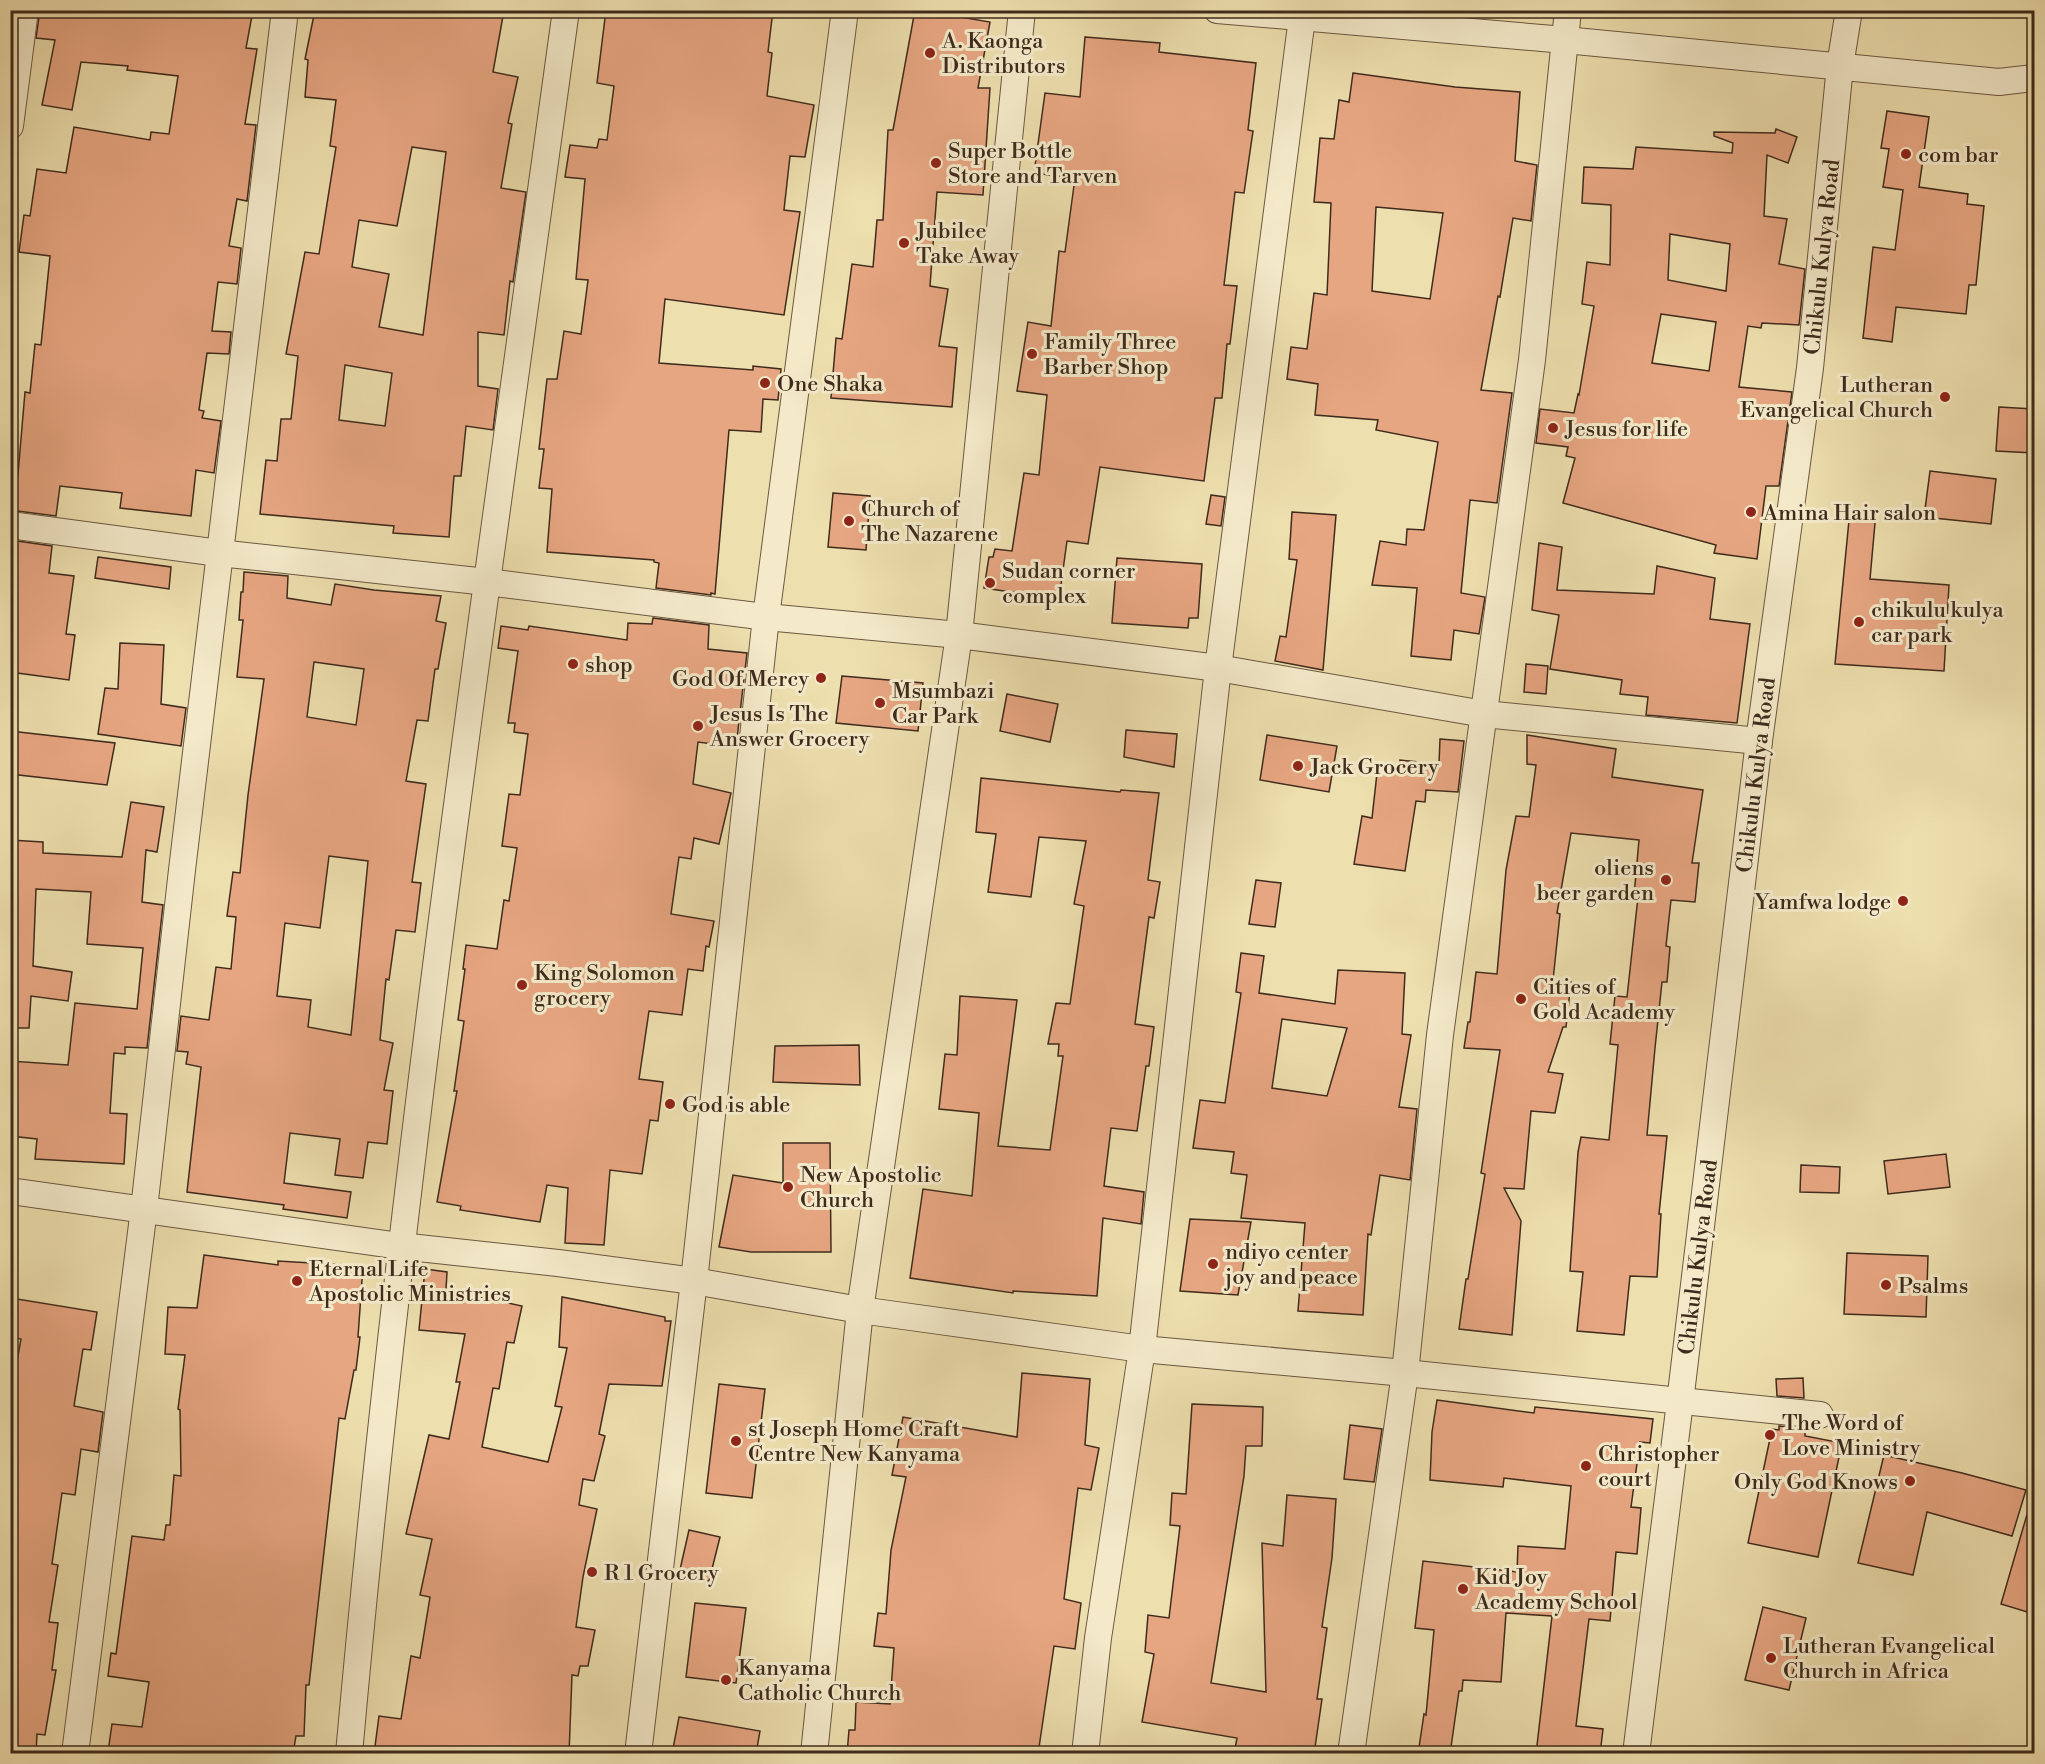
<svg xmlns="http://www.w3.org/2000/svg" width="2045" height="1764" viewBox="0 0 2045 1764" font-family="'Libre Bodoni',serif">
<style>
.building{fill:#e7a682;stroke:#3f2b1d;stroke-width:1.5;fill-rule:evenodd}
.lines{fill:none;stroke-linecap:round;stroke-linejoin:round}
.street-casing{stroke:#6b5841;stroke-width:28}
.street{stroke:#f4eaca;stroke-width:26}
.poi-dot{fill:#8f2418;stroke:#f4eaca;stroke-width:2}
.labels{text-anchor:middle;stroke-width:6;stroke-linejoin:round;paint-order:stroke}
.poi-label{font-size:22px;fill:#3f2b1d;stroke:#f4eaca;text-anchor:start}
.street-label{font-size:22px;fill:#3f2b1d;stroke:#f4eaca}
</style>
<rect width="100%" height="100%" fill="#eedfae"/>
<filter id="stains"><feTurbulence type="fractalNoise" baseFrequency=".00333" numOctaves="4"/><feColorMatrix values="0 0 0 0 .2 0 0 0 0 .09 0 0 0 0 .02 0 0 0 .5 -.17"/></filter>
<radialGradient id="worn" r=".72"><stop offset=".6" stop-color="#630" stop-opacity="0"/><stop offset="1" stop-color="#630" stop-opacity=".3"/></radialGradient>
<g class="building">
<polygon points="40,10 253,10 246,48 257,49 245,124 256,125 247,201 237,199 229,246 241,248 237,284 218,282 212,331 231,332 229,354 207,353 199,410 204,411 202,418 221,421 214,473 196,470 191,516 120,508 122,493 60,486 56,516 10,510 10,485 17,486 25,392 30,393 35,344 41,345 50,256 19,252 24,215 30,216 37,169 66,173 74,127 150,140 151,132 169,134 178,76 127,70 128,66 81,62 72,110 42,105 55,40 36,38"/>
<path d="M315 10H468L503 16 493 72 518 77 508 123 512 124 501 188 526 192 513 282 510 281 504 335 478 332V386L498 389 493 430 466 426 461 476H454L449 537 393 533 394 526 260 514 266 460 277 461 281 419H291L298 356 286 354 305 252 319 254 336 147 330 146 336 100 305 97 308 60 305 59ZM412 147 446 152 423 335 379 327 389 274 352 267 359 220 397 226ZM345 365 392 373 385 426 339 420Z"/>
<polygon points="606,10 773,10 768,52 772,53 767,96 814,105 805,157 790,156 784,210 800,212 784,315 665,299 659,363 753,370 753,366 781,369 778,400 763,399 761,432 729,430 715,594 711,593 711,595 656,588 659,563 654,562 654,560 547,552 552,489 539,488 544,449 539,449 547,379 557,379 564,331 581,334 588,280 576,279 585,179 565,177 570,145 597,148 599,139 607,140 614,86 597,83"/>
<polygon points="915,10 962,10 960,17 990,22 978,88 990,88 983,195 937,192 930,286 948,289 939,346 957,348 952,407 831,398 836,338 842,339 852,264 873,267 877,220 883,220 888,130 893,130"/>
<polygon points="1085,37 1160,43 1159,52 1256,63 1248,130 1253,131 1244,193 1235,192 1224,285 1237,286 1230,344 1227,344 1222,398 1215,398 1204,481 1100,467 1088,544 1067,541 1059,599 984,588 989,557 993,557 995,549 1012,551 1024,473 1039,475 1047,395 1017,391 1028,322 1051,326 1059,251 1065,252 1075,178 1034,173 1045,93 1080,97"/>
<path d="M1353 73 1455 87 1520 92 1515 161 1537 165 1531 221 1513 218 1500 297 1498 296 1481 390 1512 393 1497 503 1470 500 1461 593 1485 597 1479 634 1454 630 1451 660 1411 656 1417 588 1372 585 1380 541 1406 545 1407 529 1424 530 1438 442 1376 430 1378 420 1315 415 1318 384 1287 379 1291 347 1307 349 1314 293 1327 295 1331 203 1314 202 1320 138 1334 139 1339 100 1349 102ZM1376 207 1443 213 1430 299 1372 291Z"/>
<polygon points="1887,111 1929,117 1919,187 1968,194 1967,204 1984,206 1976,285 1969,285 1966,314 1896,307 1892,342 1863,338 1873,247 1895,250 1903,190 1883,187 1889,149 1881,148"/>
<path d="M1776 129 1797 137 1788 163 1767 155 1764 216 1787 219 1779 264 1805 269 1799 325 1762 323 1761 328 1748 326 1739 387 1792 392 1779 486H1766L1757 559 1714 553 1716 545 1563 503 1575 458 1566 456 1568 447 1536 443 1540 409 1574 413 1578 394 1579 395 1594 306 1582 304 1587 262 1610 265 1611 205 1582 203 1584 167 1633 169 1636 147 1732 153 1733 143 1714 136V132L1775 133ZM1670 234 1730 244 1726 291 1668 280ZM1661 314 1716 322 1709 371 1652 363Z"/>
<polygon points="1999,407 2034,409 2034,453 1996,451"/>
<polygon points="1930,471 1996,479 1991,524 1924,517"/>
<polygon points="833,493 870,496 866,550 828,547"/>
<polygon points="1211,495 1225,497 1221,526 1206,524"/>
<polygon points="1850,510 1876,512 1870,579 1949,585 1944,671 1835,664"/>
<polygon points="1292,512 1336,515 1323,670 1275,661 1280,636 1286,637 1297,560 1289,559"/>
<polygon points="10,540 52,546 49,573 74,576 66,634 75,635 69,680 10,672"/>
<polygon points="1539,543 1562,547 1557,590 1654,594 1657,566 1715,578 1710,619 1750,624 1737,723 1646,715 1648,697 1620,694 1622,680 1550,669 1559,615 1532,610"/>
<polygon points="98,557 171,567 169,589 95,578"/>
<polygon points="1117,558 1202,564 1198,618 1189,618 1188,628 1112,623"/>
<path d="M244 572 288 576 287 598 331 605 335 584 374 590 441 596 436 621 446 623 438 669H435L428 721 417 720 406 781 426 784 412 882 421 883 415 932 396 930 389 980 386 979 380 1040 393 1043 384 1090 393 1091 387 1144 368 1142 363 1178 335 1175 340 1139 290 1133 284 1183 351 1192 347 1218 283 1209 284 1205 187 1192 201 1067 186 1064 188 1052 177 1051 181 1016 209 1020 216 967 231 969 236 917 227 916 233 872 240 873 248 795 264 679 237 677 243 620H239L241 592H243ZM314 662 364 669 356 725 307 717ZM329 856 368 861 351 1035 308 1027 311 1000 277 996 285 923 320 928Z"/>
<polygon points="653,618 709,625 708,649 747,653 736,747 698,742 693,784 731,793 719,844 694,838 691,859 679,857 671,914 714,921 709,947 706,946 703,971 688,969 682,1015 649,1011 639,1079 663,1082 658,1121 650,1120 642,1174 610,1170 604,1245 565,1243 568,1188 547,1185 540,1222 460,1210 461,1206 437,1202 457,1091 454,1091 464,1021 458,1020 465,969 463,969 466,945 497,949 504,900 509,901 517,848 502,846 509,794 520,795 528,734 514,732 515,723 508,723 518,651 498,648 501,626 528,630 529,626 627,640 628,623 652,624"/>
<polygon points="120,643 164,645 161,704 186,708 181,746 98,734 105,688 118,689"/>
<polygon points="1526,664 1548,666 1546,694 1524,692"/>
<polygon points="842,676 923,683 918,731 836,723"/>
<polygon points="1007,694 1058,704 1050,742 1000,731"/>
<polygon points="1126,730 1177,734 1174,767 1124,757"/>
<polygon points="10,731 115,743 107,785 10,774"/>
<polygon points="1267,735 1337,746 1329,792 1260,780"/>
<polygon points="1527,735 1616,749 1612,777 1703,790 1692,863 1699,863 1695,902 1671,900 1666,946 1670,947 1667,982 1662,982 1655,1048 1647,1135 1667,1136 1659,1214 1661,1214 1657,1277 1630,1276 1624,1335 1577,1331 1583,1272 1570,1271 1578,1152 1581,1137 1609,1140 1618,1045 1610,1044 1615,996 1627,997 1638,897 1634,896 1639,840 1571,833 1557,913 1560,914 1553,980 1571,982 1566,1027 1563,1027 1548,1072 1563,1074 1555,1113 1531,1111 1524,1189 1504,1188 1521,1221 1512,1335 1459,1329 1466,1279 1468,1279 1485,1174 1481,1173 1500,1050 1464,1048 1468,1022 1470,1022 1476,972 1497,974 1506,870 1516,816 1529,817 1536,765 1527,764"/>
<polygon points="1440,739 1464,741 1458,792 1426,790 1425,802 1416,801 1405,871 1354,864 1362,816 1372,818 1378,764 1400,766 1400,760 1439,764"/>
<polygon points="981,778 1120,792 1121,790 1159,793 1148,880 1160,882 1154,918 1149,917 1135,1024 1154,1027 1149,1066 1146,1066 1137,1131 1111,1128 1104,1186 1144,1192 1141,1224 1103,1218 1097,1296 1013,1291 1013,1293 910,1278 923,1189 972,1196 979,1113 939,1109 945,1054 957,1055 960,996 1017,1000 998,1146 1050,1150 1063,1056 1058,1056 1059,1044 1048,1044 1056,1003 1070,1004 1084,906 1074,904 1086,841 1039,837 1031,897 988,892 996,834 976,832"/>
<polygon points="131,802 164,807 157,852 146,850 142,902 163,905 147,1048 125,1047 125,1054 114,1053 110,1113 127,1114 124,1164 35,1159 37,1139 10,1136 10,1061 68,1065 75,1003 137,1009 143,948 87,944 91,892 36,889 33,966 72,972 68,1001 31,996 29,1028 10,1028 10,840 43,842 43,853 122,857"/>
<polygon points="1256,880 1281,883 1275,927 1249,924"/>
<path d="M1241 953 1264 956 1259 993 1335 1004 1338 970 1405 973 1402 1034 1411 1035 1399 1107 1417 1109 1410 1180 1380 1175 1371 1235 1368 1234 1363 1315 1298 1311 1305 1223 1241 1218 1247 1175 1231 1173 1234 1152 1193 1148 1200 1100 1225 1103 1241 993 1236 992ZM1282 1019 1347 1028 1327 1096 1272 1088Z"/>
<polygon points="859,1045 860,1085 773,1082 775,1046"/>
<polygon points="783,1143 830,1143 831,1252 751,1252 719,1247 733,1175 783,1183"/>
<polygon points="1946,1154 1950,1187 1888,1194 1884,1161"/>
<polygon points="1801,1165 1840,1167 1839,1193 1800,1192"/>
<polygon points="1190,1219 1251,1222 1238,1295 1180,1291"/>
<polygon points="1847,1253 1928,1256 1926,1317 1844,1314"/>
<polygon points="204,1255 278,1265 278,1261 363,1266 358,1337 360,1337 356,1370 354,1370 345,1419 339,1418 309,1685 306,1685 304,1736 296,1736 293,1754 129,1754 108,1752 112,1724 142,1727 149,1682 108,1676 111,1653 116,1654 132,1536 164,1540 166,1525 170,1525 174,1475 181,1476 180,1410 178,1409 185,1355 165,1354 168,1307 197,1308"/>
<polygon points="425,1269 447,1272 446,1290 522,1306 514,1343 507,1342 499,1389 493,1388 482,1447 548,1462 562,1407 555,1406 567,1348 559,1347 562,1297 665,1317 665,1321 671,1321 662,1386 609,1384 599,1434 605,1436 594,1481 583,1479 579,1505 597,1509 583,1577 576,1627 595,1630 588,1666 580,1666 578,1676 572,1675 569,1754 374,1754 379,1716 401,1719 411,1656 420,1658 430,1597 420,1595 432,1539 406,1534 429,1435 449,1439 460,1382 456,1382 465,1334 419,1330"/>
<polygon points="17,1299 97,1312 91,1350 83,1349 74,1406 103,1412 98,1452 81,1449 75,1495 62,1493 52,1564 58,1565 49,1622 58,1623 52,1670 56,1670 45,1735 37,1734 36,1754 10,1754 10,1525 16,1486 10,1486 10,1400 21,1339 10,1337 10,1334"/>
<polygon points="1022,1373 1090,1379 1085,1445 1099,1448 1091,1490 1078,1488 1064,1599 1081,1603 1075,1649 1054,1646 1038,1754 847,1754 849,1730 855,1730 856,1702 890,1704 894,1648 874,1646 878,1613 886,1614 891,1550 906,1477 892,1475 903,1417 1017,1437"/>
<polygon points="1803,1378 1804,1398 1777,1396 1776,1379"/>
<polygon points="719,1384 765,1389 752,1498 706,1493"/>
<polygon points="1437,1400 1534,1413 1535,1407 1653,1419 1650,1443 1640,1442 1631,1507 1641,1508 1637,1554 1616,1552 1610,1621 1589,1619 1576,1726 1603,1729 1600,1754 1536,1754 1552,1616 1506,1613 1501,1682 1463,1680 1462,1691 1459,1691 1450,1754 1418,1754 1424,1714 1426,1715 1434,1630 1415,1628 1423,1561 1517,1572 1518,1546 1565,1549 1571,1486 1504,1478 1503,1487 1430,1480 1432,1432"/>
<polygon points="1192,1404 1263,1407 1262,1446 1246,1446 1244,1476 1211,1683 1266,1692 1262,1543 1283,1546 1287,1495 1336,1499 1332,1558 1322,1627 1327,1628 1317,1699 1322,1699 1314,1754 1234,1754 1237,1738 1142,1722 1154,1654 1145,1652 1148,1615 1169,1618 1180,1526 1170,1525 1172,1493 1186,1494"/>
<polygon points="1350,1425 1382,1429 1374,1482 1344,1479"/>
<polygon points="1779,1426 1805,1429 1805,1436 1842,1443 1818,1557 1748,1543 1772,1429 1779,1430"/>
<polygon points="1884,1455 1962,1473 2026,1490 2012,1536 1927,1512 1913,1575 1858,1563"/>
<polygon points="2028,1511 2034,1512 2034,1614 2001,1604"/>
<polygon points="689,1530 720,1537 709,1581 679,1574"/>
<polygon points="695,1603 746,1608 736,1683 686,1677"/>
<polygon points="1763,1607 1806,1618 1789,1690 1745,1680"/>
<polygon points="679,1717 760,1731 756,1754 672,1754"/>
</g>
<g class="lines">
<g class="street-casing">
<g id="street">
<polyline points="1217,10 1565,40 1999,82 2034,78"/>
<polyline points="10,126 25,10"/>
<polyline points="10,525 219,553 487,582 766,617 959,635 1218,668 1484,714 1759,741"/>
<polyline points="10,1191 400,1246 558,1263 694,1281 860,1310 1142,1349 1405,1373 1820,1415"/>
<polyline points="75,1754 144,1209 182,870 285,10"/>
<path d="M349 1754C401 1170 486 590 566 10"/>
<polyline points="638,1754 694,1281 766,617 845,10"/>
<polyline points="814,1754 860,1310 959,635 1022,10"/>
<polyline points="1085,1754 1098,1638 1142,1349 1218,668 1303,10"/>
<polyline points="1351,1754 1405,1373 1440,1035 1532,360 1568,10"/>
<polyline points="1636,1754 1680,1402 1759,741 1810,368 1840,66 1849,10"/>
</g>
</g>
<use href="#street" class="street"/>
</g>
<g class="poi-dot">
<circle cx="930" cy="53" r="6"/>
<circle cx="1906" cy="154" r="6"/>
<circle cx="936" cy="163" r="6"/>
<circle cx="904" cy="243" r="6"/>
<circle cx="1032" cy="354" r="6"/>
<circle cx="765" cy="383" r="6"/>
<circle cx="1945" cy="397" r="6"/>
<circle cx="1553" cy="428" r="6"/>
<circle cx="1751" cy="512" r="6"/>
<circle cx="849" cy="521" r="6"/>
<circle cx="990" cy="583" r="6"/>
<circle cx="1859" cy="622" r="6"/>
<circle cx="573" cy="664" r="6"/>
<circle cx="821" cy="678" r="6"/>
<circle cx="880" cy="703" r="6"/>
<circle cx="698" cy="726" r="6"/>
<circle cx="1298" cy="766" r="6"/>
<circle cx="1666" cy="880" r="6"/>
<circle cx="1903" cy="901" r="6"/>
<circle cx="522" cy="985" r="6"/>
<circle cx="1521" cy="999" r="6"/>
<circle cx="670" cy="1104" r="6"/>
<circle cx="788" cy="1187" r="6"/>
<circle cx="1213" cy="1264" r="6"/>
<circle cx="297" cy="1281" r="6"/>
<circle cx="1886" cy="1285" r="6"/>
<circle cx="1770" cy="1435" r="6"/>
<circle cx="736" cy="1441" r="6"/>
<circle cx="1586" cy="1466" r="6"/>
<circle cx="1910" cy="1481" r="6"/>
<circle cx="592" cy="1572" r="6"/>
<circle cx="1463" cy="1589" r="6"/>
<circle cx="1771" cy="1658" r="6"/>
<circle cx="726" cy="1680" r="6"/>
</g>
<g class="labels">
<g class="poi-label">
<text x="942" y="48">A. Kaonga<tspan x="942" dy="25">Distributors</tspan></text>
<text x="948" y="158">Super Bottle<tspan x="948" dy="25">Store and Tarven</tspan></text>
<text x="1918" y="162">com bar</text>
<text x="916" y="238">Jubilee<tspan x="916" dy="25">Take Away</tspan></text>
<text x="1044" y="349">Family Three<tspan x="1044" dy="25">Barber Shop</tspan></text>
<text x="777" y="391">One Shaka</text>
<text x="1933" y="392" text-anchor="end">Lutheran<tspan x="1933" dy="25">Evangelical Church</tspan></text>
<text x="1565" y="436">Jesus for life</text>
<text x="861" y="516">Church of<tspan x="861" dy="25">The Nazarene</tspan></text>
<text x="1763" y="520">Amina Hair salon</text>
<text x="1002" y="578">Sudan corner<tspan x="1002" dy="25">complex</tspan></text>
<text x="1871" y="617">chikulu kulya<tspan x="1871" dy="25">car park</tspan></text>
<text x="585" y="672">shop</text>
<text x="809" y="686" text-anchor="end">God Of Mercy</text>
<text x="892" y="698">Msumbazi<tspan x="892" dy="25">Car Park</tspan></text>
<text x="710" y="721">Jesus Is The<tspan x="710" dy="25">Answer Grocery</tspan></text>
<text x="1310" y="774">Jack Grocery</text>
<text x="1654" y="875" text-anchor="end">oliens<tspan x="1654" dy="25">beer garden</tspan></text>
<text x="1891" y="909" text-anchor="end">Yamfwa lodge</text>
<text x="534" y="980">King Solomon<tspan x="534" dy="25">grocery</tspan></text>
<text x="1533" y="994">Cities of<tspan x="1533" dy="25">Gold Academy</tspan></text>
<text x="682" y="1112">God is able</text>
<text x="800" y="1182">New Apostolic<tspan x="800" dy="25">Church</tspan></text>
<text x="1225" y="1259">ndiyo center<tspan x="1225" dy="25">joy and peace</tspan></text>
<text x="309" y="1276">Eternal Life<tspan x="309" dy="25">Apostolic Ministries</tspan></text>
<text x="1898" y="1293">Psalms</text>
<text x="1782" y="1430">The Word of<tspan x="1782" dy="25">Love Ministry</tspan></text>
<text x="748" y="1436">st Joseph Home Craft<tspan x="748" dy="25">Centre New Kanyama</tspan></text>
<text x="1598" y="1461">Christopher<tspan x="1598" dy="25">court</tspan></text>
<text x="1898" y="1489" text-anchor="end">Only God Knows</text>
<text x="604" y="1580">R 1 Grocery</text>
<text x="1475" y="1584">Kid Joy<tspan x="1475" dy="25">Academy School</tspan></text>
<text x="1783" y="1653">Lutheran Evangelical<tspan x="1783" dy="25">Church in Africa</tspan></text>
<text x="738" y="1675">Kanyama<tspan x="738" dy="25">Catholic Church</tspan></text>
</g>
<g class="street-label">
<text transform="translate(1821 257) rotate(-84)" y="8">Chikulu Kulya Road</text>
<text transform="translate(1755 775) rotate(-83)" y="8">Chikulu Kulya Road</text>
<text transform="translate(1697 1257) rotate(-83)" y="8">Chikulu Kulya Road</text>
</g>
</g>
<rect width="2045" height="1764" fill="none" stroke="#eedfae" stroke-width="36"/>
<rect x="12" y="12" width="2021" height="1740" fill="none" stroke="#3f2b1d" stroke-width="3"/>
<rect x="18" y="18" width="2009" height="1728" fill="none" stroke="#3f2b1d" stroke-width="1.5"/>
<rect width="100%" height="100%" filter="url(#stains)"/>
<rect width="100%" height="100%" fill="url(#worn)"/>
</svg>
